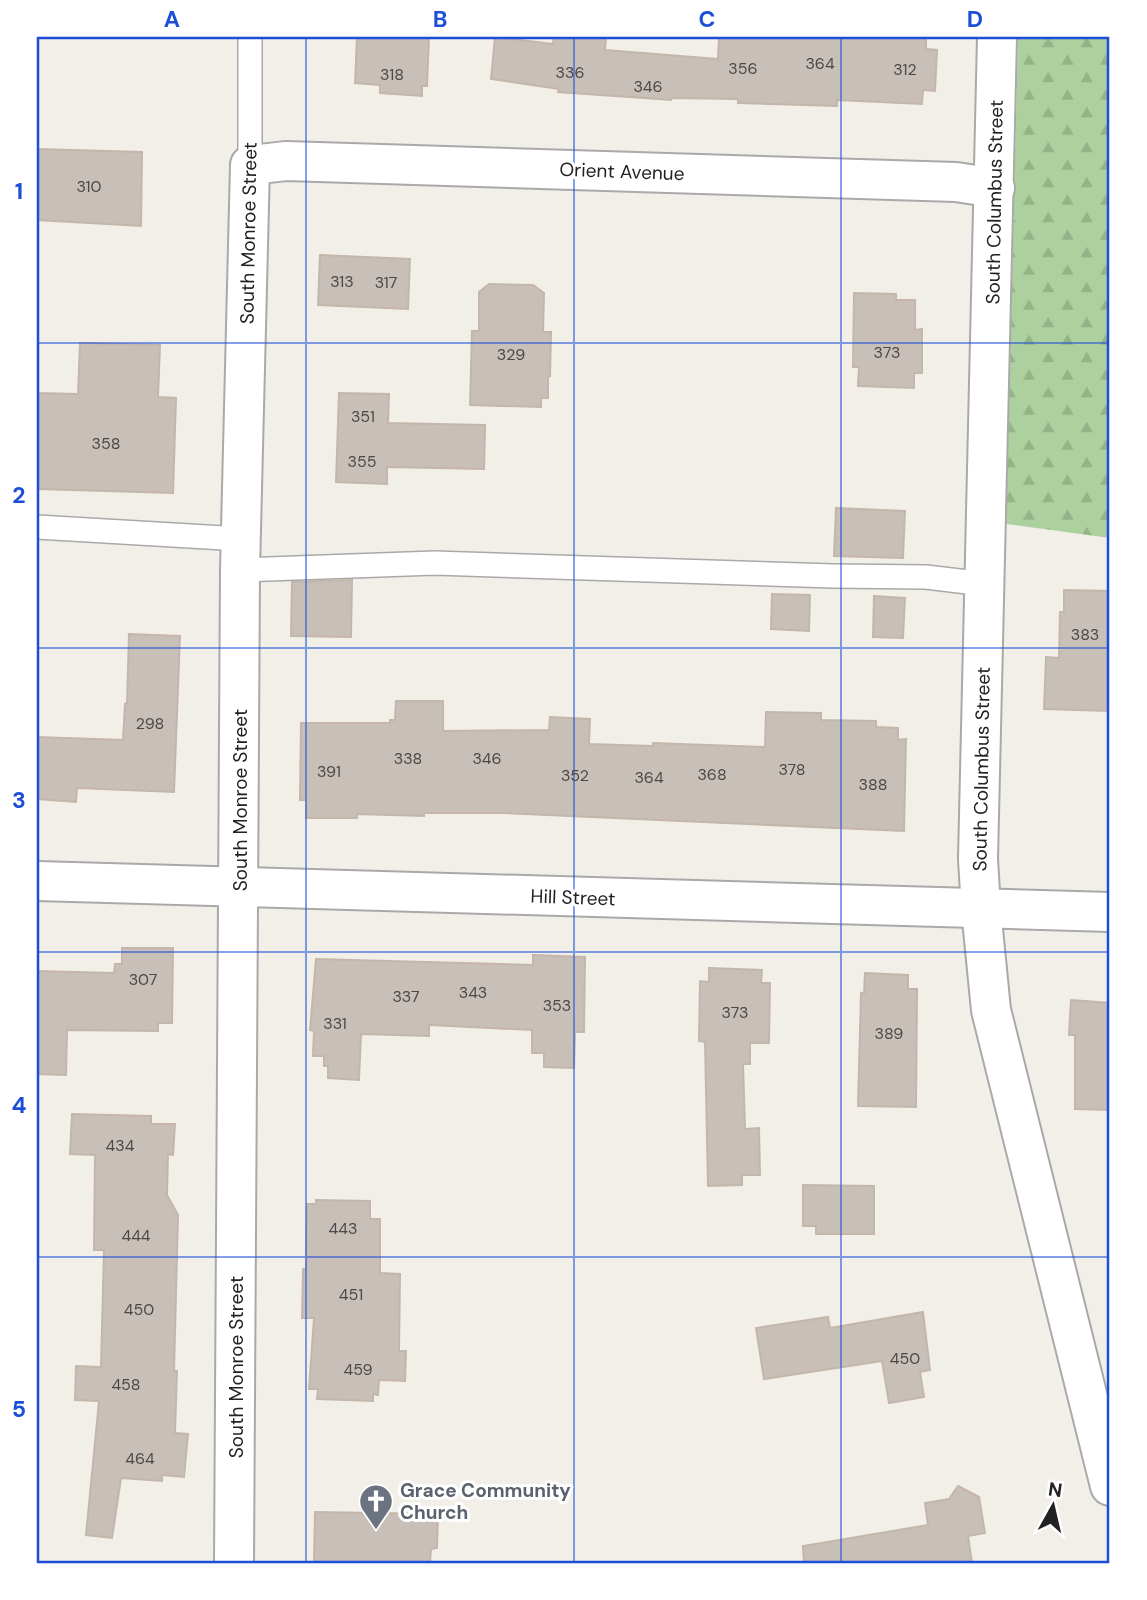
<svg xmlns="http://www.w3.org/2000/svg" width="1147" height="1600" viewBox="0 0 1147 1600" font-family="'DM Sans',sans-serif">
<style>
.forest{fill:url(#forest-firs)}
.building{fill:#c7bfb8;stroke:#c4b6ab;stroke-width:2}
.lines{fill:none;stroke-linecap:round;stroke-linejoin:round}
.service-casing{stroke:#a9a9a9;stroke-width:26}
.minor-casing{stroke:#a9a9a9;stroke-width:42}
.tertiary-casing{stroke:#a9a9a9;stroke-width:42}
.service{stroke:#fff;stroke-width:23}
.minor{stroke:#fff;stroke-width:38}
.tertiary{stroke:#fff;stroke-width:38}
.grid{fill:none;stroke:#1d4ed8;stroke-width:2;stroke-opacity:0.55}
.labels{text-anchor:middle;stroke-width:6;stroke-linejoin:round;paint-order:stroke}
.number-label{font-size:16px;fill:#4b4948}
.street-label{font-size:19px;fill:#222;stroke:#fff}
.worship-label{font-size:19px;font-weight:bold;fill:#5b616d;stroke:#fff;text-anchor:start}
.neatline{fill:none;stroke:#1d4ed8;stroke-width:2.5}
.grid-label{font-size:23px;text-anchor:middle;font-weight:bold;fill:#1d4ed8}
</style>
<defs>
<pattern id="forest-firs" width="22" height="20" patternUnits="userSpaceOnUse" patternTransform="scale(1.75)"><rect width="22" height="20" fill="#add19e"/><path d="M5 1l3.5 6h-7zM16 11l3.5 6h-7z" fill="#95b388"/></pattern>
</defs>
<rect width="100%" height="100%" fill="#f2efe9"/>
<polygon class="forest" points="1018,37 1110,37 1110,538 1006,524"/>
<g class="building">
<polygon points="357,37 429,37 427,86 422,86 422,96 380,93 380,85 355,83"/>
<polygon points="495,37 553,44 554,37 606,37 605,50 718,59 719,37 926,37 926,49 937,50 935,91 923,90 922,104 837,100 837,106 738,103 738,99 671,98 671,100 558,92 559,89 491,79"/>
<polygon points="37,149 142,152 141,226 37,220"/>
<polygon points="320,255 410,259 408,309 318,305"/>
<polygon points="489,284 533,285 544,293 543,332 551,332 550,376 548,377 548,398 541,398 541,407 470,405 472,331 479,331 479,292"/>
<polygon points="854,293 896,294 896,300 915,300 915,330 922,329 922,373 914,373 914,388 858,386 859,367 853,367"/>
<polygon points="80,343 160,345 158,397 176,398 173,493 37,489 37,393 78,394"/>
<polygon points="339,393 389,394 388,423 485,425 484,469 387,467 387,484 336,482"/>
<polygon points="836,508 905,511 903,558 834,556"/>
<polygon points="352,580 351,637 291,636 292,582"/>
<polygon points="1064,590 1110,591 1110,711 1044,709 1046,657 1059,658 1060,612 1064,612"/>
<polygon points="772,594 810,595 809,631 771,629"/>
<polygon points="874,596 905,598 903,638 873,637"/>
<polygon points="129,634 180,636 174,792 77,788 76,802 37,799 37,737 123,740 125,704 127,703"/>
<polygon points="396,701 443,701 443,731 549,730 550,717 590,719 589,744 653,746 653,743 765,747 766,712 821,713 821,720 876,721 876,727 898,728 898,740 906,739 904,831 503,813 424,813 424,816 357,814 357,818 306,818 306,800 300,800 301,723 390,723 390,720 395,720"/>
<polygon points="122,948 173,948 172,1023 158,1023 158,1031 67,1030 66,1075 37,1074 37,971 114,973 115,964 122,964"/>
<polygon points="533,955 585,957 584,1032 575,1032 574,1068 544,1067 544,1053 532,1053 532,1030 429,1025 429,1036 361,1034 359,1080 328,1078 328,1066 324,1066 324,1056 313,1056 314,1031 310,1030 316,959 533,965"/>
<polygon points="709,968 762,970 761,983 770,983 769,1043 750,1043 750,1064 743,1064 745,1129 759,1128 760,1175 742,1175 742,1185 708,1186 705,1042 699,1041 700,981 709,982"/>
<polygon points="865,973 908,975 908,989 917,989 916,1107 858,1106 861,993 864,994"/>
<polygon points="1071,1000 1110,1003 1110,1110 1075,1109 1075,1035 1069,1035"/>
<polygon points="72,1114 151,1116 151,1124 175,1124 173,1155 168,1154 167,1195 178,1215 174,1371 177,1371 175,1433 188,1434 184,1477 162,1475 162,1481 121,1478 112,1538 86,1535 99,1401 75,1400 76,1366 101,1367 104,1250 94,1250 95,1155 70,1154"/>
<polygon points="803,1185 874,1186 874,1234 816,1234 816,1226 803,1226"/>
<polygon points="316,1200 370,1201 370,1219 380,1219 380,1273 400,1274 399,1351 406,1351 405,1381 379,1380 378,1395 373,1394 373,1401 317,1399 318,1389 309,1389 314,1318 302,1318 303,1269 306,1269 307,1204 316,1204"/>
<polygon points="923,1312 930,1370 920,1372 924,1397 889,1403 882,1361 764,1379 756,1328 828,1317 830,1328"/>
<polygon points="958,1486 979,1497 985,1533 968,1536 972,1563 804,1563 803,1546 928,1525 925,1503 949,1499"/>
<polygon points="315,1512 438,1514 437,1548 431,1549 430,1563 314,1563"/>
</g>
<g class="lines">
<g class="service-casing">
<g id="service">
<polyline points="250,37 250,165"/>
<polyline points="37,527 241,539"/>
<polyline points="240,570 435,563 833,576 926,577 984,584"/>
</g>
</g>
<g class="minor-casing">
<polyline id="minor" points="234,1563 240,570 250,165 286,161 956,182 995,188"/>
</g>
<g class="tertiary-casing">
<g id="tertiary">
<polyline points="997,37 978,859 981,909 991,1010 1110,1486"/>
<polyline points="37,881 1110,912"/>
</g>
</g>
<use href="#service" class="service"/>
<use href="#minor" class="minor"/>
<use href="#tertiary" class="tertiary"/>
</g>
<path class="grid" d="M306 37V1563M574 37V1563M841 37V1563M37 343H1110M37 648H1110M37 952H1110M37 1257H1110"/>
<defs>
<g id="church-pin" transform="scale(1.75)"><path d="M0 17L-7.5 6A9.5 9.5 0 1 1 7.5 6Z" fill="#6b7280" stroke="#fff"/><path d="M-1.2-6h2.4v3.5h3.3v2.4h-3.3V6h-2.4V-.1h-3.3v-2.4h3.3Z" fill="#fff"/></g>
</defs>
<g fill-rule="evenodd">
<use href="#church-pin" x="376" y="1501"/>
</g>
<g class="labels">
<g class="number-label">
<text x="820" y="69">364</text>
<text x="743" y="74">356</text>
<text x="905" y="75">312</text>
<text x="570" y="78">336</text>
<text x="392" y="80">318</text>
<text x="648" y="92">346</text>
<text x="89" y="192">310</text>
<text x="342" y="287">313</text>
<text x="386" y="288">317</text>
<text x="887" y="358">373</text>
<text x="511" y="360">329</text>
<text x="363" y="422">351</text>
<text x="106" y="449">358</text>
<text x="362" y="467">355</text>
<text x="1085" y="640">383</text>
<text x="150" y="729">298</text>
<text x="408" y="764">338</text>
<text x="487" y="764">346</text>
<text x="792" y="775">378</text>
<text x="329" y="777">391</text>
<text x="712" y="780">368</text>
<text x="575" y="781">352</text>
<text x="649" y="783">364</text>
<text x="873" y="790">388</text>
<text x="143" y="985">307</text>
<text x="473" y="998">343</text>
<text x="406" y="1002">337</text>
<text x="557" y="1011">353</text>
<text x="735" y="1018">373</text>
<text x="335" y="1029">331</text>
<text x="889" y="1039">389</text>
<text x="120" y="1151">434</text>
<text x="343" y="1234">443</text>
<text x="136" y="1241">444</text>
<text x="351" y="1300">451</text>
<text x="139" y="1315">450</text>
<text x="905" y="1364">450</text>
<text x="358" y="1375">459</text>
<text x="126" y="1390">458</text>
<text x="140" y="1464">464</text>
</g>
<g class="street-label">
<text transform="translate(622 171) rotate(2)" y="7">Orient Avenue</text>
<text transform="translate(994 202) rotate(-89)" y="7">South Columbus Street</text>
<text transform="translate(248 233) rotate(-89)" y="7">South Monroe Street</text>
<text transform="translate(981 769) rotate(-89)" y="7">South Columbus Street</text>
<text transform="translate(240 800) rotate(-90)" y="7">South Monroe Street</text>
<text transform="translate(573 897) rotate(2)" y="7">Hill Street</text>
<text transform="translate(236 1367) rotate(-90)" y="7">South Monroe Street</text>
</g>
<g class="worship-label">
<text x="400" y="1497">Grace Community<tspan x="400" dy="22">Church</tspan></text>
</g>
</g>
<rect width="1147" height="1600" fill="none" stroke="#ffffff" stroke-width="77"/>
<g transform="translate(1053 1506) rotate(8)" stroke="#ffffff" stroke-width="5" paint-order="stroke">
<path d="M0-5L12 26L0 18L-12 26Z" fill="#222222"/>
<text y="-10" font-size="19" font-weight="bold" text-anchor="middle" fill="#222222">N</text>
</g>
<rect x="38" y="38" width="1070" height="1524" class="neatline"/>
<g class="grid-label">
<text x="172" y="27">A</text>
<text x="440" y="27">B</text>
<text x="707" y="27">C</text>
<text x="975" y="27">D</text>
<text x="19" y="199">1</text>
<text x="19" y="503">2</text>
<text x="19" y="808">3</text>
<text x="19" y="1113">4</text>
<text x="19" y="1417">5</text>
</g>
</svg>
